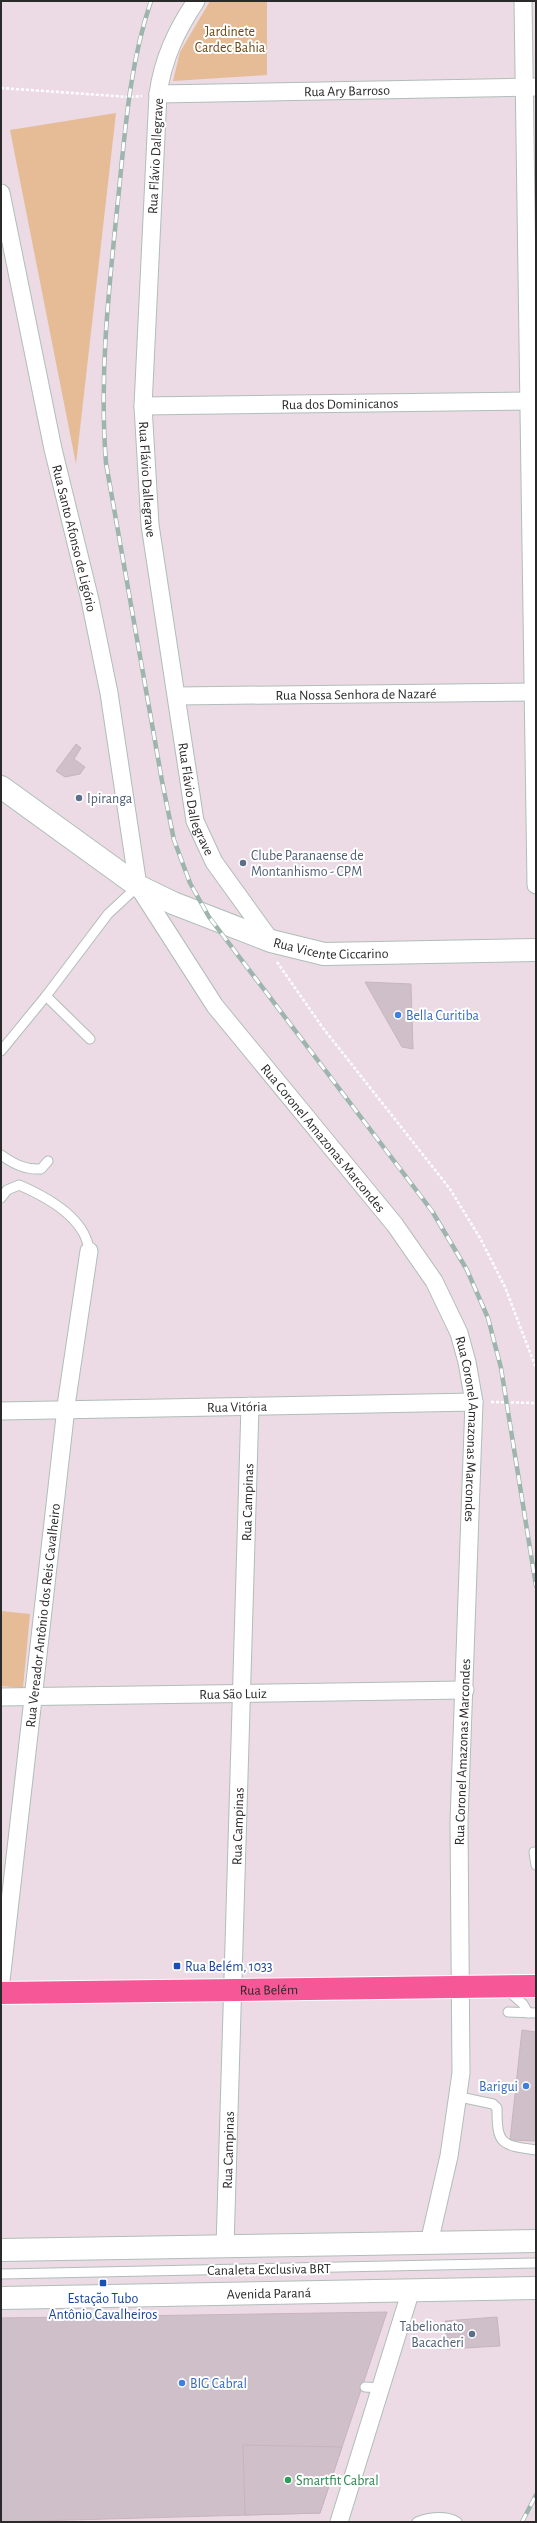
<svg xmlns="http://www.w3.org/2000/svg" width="537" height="2523" viewBox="0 0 537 2523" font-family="'Alegreya Sans',sans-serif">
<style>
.green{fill:#e5bc95}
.building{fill:#cebfc8;stroke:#c8b4bf}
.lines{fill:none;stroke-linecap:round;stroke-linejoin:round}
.lane-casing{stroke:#afbeb8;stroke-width:11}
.street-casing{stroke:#afbeb8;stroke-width:19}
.secondary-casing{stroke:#afbeb8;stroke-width:24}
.primary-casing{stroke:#fff;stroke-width:24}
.path{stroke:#fff;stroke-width:2.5;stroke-dasharray:3 2;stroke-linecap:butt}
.lane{stroke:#fff;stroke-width:9}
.street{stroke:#fff;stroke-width:17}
.secondary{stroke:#fff;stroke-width:22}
.primary{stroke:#f55797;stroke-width:22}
.rail-casing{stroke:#9db5ad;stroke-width:4.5}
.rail{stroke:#fff;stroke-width:3;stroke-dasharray:9;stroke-linecap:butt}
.service-dot{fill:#5c6f8a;stroke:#fff;stroke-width:1.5}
.shop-dot{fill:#3f7fe0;stroke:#fff;stroke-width:1.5}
.transit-dot{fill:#1a4fb4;stroke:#fff;stroke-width:1.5}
.leisure-dot{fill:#2e9e5b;stroke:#fff;stroke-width:1.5}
.labels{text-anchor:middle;stroke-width:4;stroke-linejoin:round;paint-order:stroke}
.park-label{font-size:14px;fill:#694a17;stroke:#fff}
.street-label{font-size:14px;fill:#2a2a2a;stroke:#fff}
.service-label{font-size:14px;fill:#4e5e75;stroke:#fff;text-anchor:start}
.shop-label{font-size:14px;fill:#366cbe;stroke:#fff;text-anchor:start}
.transit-label{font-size:14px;fill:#164399;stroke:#fff;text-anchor:start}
.leisure-label{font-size:14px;fill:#27864d;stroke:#fff;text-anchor:start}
</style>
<rect width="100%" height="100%" fill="#ecdbe5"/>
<g class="green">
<polygon points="210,1 267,1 267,75 173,81 180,52"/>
<polygon points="116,113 76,464 10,130"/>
<polygon points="1,1611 30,1614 23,1688 1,1686"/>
</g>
<g class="building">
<polygon points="76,744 81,748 74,759 85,767 80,774 65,777 56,771"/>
<polygon points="365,982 411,984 413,1049 402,1047"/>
<polygon points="522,2030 536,2032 536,2141 510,2140"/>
<polygon points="387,2312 320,2513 1,2522 1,2318"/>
<polygon points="497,2317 500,2346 447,2349 445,2321"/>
<polygon points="243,2445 342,2447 320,2513 245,2515"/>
</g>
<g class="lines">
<g class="lane-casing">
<g id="lane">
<polyline points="90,1039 46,996 108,914 138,886"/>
<polyline points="1,1051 46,996"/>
<path d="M1 1155C14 1164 25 1170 41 1169L48 1161"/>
<path d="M1 1198 7 1190 19 1185C47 1197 86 1218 89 1251"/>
<polyline points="534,1852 536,1865"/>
<polyline points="506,1989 523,2004 528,2013"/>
<polyline points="508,2012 536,2013"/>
<path d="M460 2097 493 2104 497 2108C497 2145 501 2145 536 2150"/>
<polyline points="1,2274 536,2263"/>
<polyline points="365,2387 381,2388"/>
<path d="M417 2522C428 2517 447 2515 457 2522"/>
</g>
</g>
<g class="street-casing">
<g id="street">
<path id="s1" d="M196 1C176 31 163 59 158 94L143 406 150 525 195 821 214 862 271 941"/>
<polyline points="523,1 536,885"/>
<path id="s2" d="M158 94 536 87"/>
<path id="s3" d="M1 193 53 449 90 600 109 693 138 886 215 1006 395 1225 434 1281 459 1333 467 1362 474 1402 459 1822 461 2073 449 2156 429 2243"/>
<path id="s4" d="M143 406 536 401"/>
<path id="s5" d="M177 696 536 692"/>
<path id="s6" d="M1 1411 474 1402"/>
<path id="s7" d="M1 1697 465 1690"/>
<path id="s8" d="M1 1981 67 1399 89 1251"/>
<path id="s9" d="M225 2247 250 1406"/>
<polyline points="339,2522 411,2290"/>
</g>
</g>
<g class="secondary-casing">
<g id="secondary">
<path id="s10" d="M1 787 138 886 173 903 271 941 324 954 536 950"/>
<polyline points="1,2250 536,2241"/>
<path id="s11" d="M1 2298 536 2288"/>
</g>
</g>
<g class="primary-casing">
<g id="primary">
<path id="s12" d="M1 1993 536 1986"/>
</g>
</g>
<g class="path">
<polyline points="1,88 129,97 142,96"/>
<polyline points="277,962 323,1028 450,1189 480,1238 505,1287 536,1368"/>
<polyline points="491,1402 536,1403"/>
</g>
<use href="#lane" class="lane"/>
<use href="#street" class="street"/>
<use href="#secondary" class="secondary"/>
<use href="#primary" class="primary"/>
<g class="rail-casing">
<g id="rail">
<path d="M151 1C129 66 125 133 118 200 109 288 99 374 106 463L162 781 174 840 190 883 209 917 432 1211 467 1270 488 1318 501 1368 536 1586"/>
<polyline points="522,2522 536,2495"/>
</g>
</g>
<use href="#rail" class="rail"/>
</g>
<g class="service-dot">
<circle cx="79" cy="798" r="4"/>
<circle cx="243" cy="863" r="4"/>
<circle cx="472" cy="2334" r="4"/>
</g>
<g class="shop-dot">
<circle cx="398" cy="1015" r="4"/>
<circle cx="526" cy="2086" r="4"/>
<circle cx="182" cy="2383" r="4"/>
</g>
<g class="transit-dot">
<rect x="173" y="1962" width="8" height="8" rx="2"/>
<rect x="99" y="2279" width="8" height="8" rx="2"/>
</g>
<circle class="leisure-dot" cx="288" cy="2480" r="4"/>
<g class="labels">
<g class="park-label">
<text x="230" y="36">Jardinete<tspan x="230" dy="16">Cardec Bahia</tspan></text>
</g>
<g class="street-label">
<text dy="5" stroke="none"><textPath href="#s2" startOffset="189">Rua Ary Barroso</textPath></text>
<text transform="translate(155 156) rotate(-87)" y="5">Rua Flávio Dallegrave</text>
<text dy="5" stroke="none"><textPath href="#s4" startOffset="197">Rua dos Dominicanos</textPath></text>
<text dy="5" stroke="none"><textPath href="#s1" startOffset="487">Rua Flávio Dallegrave</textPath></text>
<text dy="5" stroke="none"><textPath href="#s3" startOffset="353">Rua Santo Afonso de Ligório</textPath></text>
<text dy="5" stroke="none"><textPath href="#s5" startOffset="179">Rua Nossa Senhora de Nazaré</textPath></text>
<text dy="5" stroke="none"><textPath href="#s1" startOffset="811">Rua Flávio Dallegrave</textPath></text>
<text dy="5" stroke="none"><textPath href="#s10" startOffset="374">Rua Vicente Ciccarino</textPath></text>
<text dy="5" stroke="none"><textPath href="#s3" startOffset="1020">Rua Coronel Amazonas Marcondes</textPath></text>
<text dy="5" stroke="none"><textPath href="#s6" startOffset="236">Rua Vitória</textPath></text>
<text dy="5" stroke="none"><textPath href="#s3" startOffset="1356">Rua Coronel Amazonas Marcondes</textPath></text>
<text dy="5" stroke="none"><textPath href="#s9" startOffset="745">Rua Campinas</textPath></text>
<text dy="5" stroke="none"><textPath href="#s8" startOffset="368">Rua Vereador Antônio dos Reis Cavalheiro</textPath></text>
<text dy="5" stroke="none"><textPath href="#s7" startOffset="232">Rua São Luiz</textPath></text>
<text transform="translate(462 1752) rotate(-88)" y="5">Rua Coronel Amazonas Marcondes</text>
<text dy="5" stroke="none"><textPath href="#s9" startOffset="421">Rua Campinas</textPath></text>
<text dy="5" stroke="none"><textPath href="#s12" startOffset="268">Rua Belém</textPath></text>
<text dy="5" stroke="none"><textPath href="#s9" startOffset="97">Rua Campinas</textPath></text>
<text transform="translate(269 2269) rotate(-1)" y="5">Canaleta Exclusiva BRT</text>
<text dy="5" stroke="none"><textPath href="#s11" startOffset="268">Avenida Paraná</textPath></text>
</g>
<g class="service-label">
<text x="87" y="803">Ipiranga</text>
<text x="251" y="860">Clube Paranaense de<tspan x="251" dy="16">Montanhismo - CPM</tspan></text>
<text x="464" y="2331" text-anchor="end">Tabelionato<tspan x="464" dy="16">Bacacheri</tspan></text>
</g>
<g class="shop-label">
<text x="406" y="1020">Bella Curitiba</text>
<text x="518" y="2091" text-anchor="end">Barigui</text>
<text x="190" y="2388">BIG Cabral</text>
</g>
<g class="transit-label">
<text x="185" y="1971">Rua Belém, 1033</text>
<text x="103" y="2303" text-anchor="middle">Estação Tubo<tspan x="103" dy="16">Antônio Cavalheiros</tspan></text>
</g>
<g class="leisure-label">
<text x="296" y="2485">Smartfit Cabral</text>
</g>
</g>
<rect width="537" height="2523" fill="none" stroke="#2a2a2a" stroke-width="4"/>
</svg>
